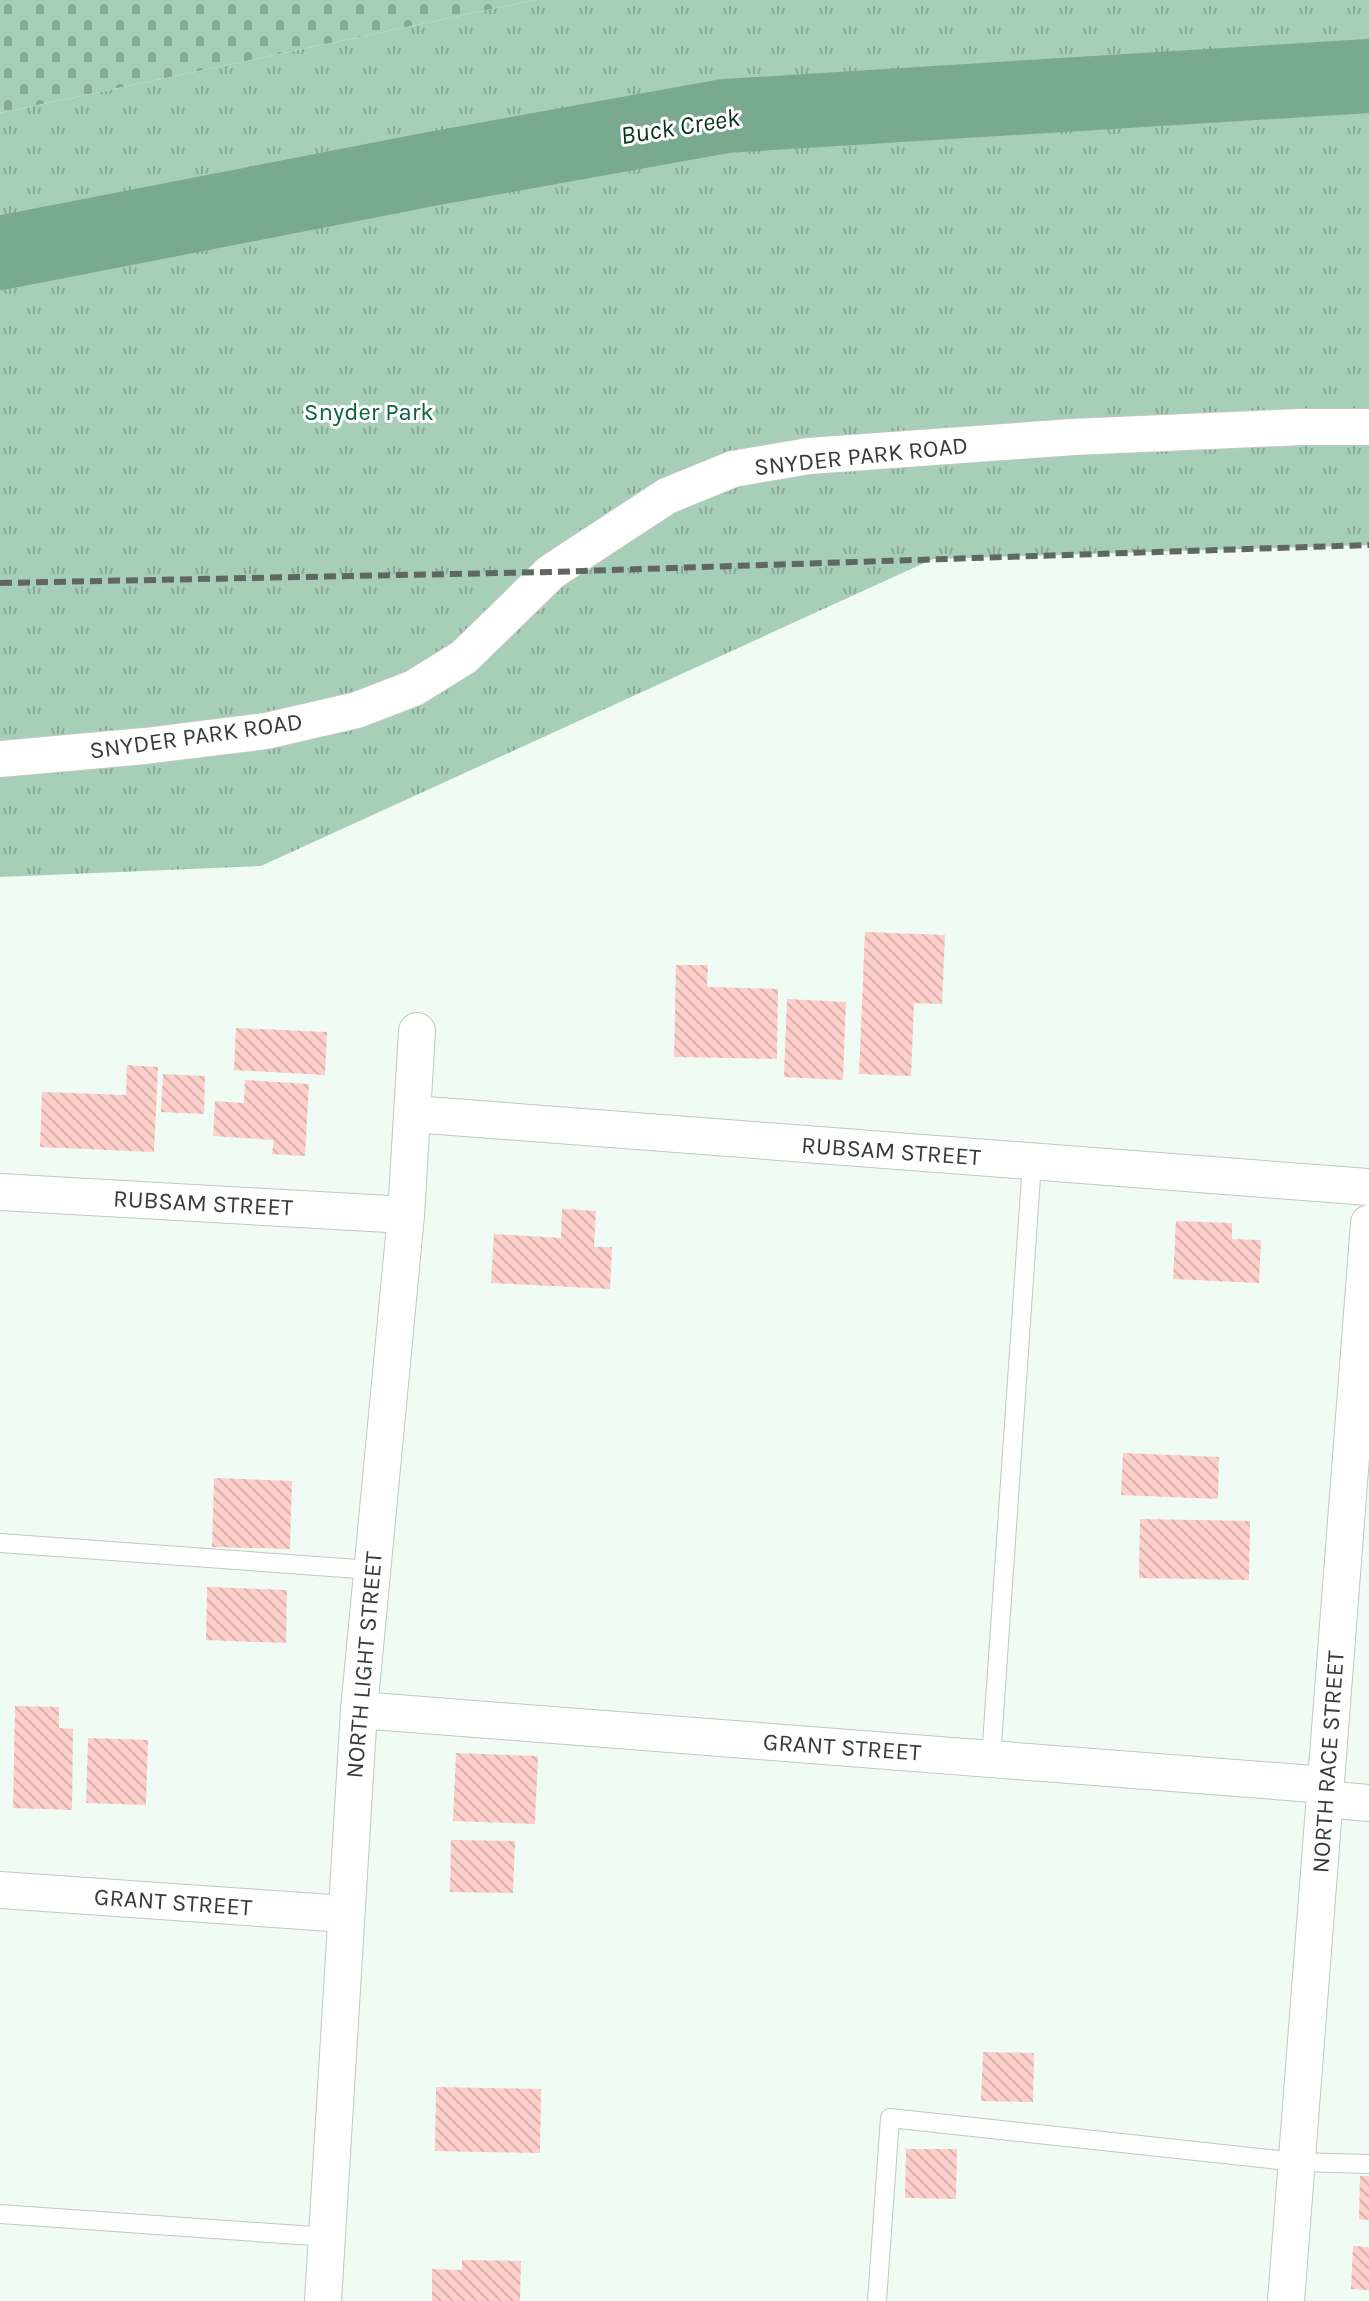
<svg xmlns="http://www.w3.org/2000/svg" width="1369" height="2301" viewBox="0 0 1369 2301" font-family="Karla,sans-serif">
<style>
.cemetery{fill:url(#cemetery-stones)}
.park{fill:url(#park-tufts)}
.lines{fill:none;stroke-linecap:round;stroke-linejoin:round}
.river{stroke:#79a98e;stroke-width:74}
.building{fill:url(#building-back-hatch)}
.lane-casing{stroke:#bec9c2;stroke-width:20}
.street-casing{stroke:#bec9c2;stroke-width:38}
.lane{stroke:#fff;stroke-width:18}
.street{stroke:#fff;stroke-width:36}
.rail{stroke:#606763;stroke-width:6;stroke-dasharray:12 6;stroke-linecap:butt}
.labels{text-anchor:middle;stroke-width:6;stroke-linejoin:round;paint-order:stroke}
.park-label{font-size:24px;fill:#0a623f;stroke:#fff}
.street-label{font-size:24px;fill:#373c39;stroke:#fff}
.water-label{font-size:26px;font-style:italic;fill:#083320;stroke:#fff}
</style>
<defs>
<pattern id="cemetery-stones" width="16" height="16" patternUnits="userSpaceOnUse" patternTransform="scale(2)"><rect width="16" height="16" fill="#a7cfb8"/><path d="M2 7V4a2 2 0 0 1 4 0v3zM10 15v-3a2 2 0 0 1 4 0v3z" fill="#89a997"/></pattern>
<pattern id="park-tufts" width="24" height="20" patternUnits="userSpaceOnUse" patternTransform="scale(2)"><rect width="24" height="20" fill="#a7cfb8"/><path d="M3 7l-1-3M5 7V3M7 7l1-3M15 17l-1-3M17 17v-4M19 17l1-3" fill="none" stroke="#89a997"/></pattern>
<pattern id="building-back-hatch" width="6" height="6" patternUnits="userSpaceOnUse" patternTransform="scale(2)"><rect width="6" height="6" fill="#fdceca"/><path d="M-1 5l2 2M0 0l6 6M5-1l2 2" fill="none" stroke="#d9b2ae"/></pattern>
</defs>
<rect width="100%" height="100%" fill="#f0fbf4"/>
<polygon class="cemetery" points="0,0 535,0 0,113"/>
<polygon class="park" points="535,0 1369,0 1369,545 933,559 261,866 0,877 0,113"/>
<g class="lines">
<polyline class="river" points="0,253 431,169 725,116 1369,76"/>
</g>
<g class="building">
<polygon points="865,932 945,935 942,1004 914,1003 911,1076 859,1074"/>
<polygon points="676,965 708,965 707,987 778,989 777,1059 674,1057"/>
<polygon points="787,999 846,1002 843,1080 784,1077"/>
<polygon points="236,1028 327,1032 325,1075 234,1070"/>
<polygon points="127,1065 158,1067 154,1152 40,1147 42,1092 126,1095"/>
<polygon points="163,1074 205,1076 204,1114 161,1112"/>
<polygon points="245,1080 309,1084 305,1156 272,1154 274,1140 213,1136 215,1101 244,1103"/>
<polygon points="562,1209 596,1211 594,1247 612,1247 610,1289 491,1283 494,1234 561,1238"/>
<polygon points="1176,1221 1232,1223 1232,1239 1261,1240 1259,1283 1173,1279"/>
<polygon points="1123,1453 1219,1457 1218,1499 1121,1495"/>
<polygon points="214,1478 292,1481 290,1549 212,1547"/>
<polygon points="1140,1519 1250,1521 1249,1580 1139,1578"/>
<polygon points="207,1587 287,1590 286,1643 206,1640"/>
<polygon points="15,1706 59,1707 59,1728 73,1729 72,1810 13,1808"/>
<polygon points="88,1738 148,1740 146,1805 86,1803"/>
<polygon points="456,1753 538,1756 535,1824 453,1821"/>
<polygon points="451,1840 515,1841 513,1893 450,1892"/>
<polygon points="983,2052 1034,2053 1033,2102 981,2101"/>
<polygon points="436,2087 541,2089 540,2153 435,2151"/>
<polygon points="906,2149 957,2149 956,2199 905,2198"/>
<polygon points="1360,2176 1369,2176 1369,2220 1359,2219"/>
<polygon points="1353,2246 1369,2247 1369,2290 1351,2289"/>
<polygon points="462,2260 521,2261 520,2301 432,2301 432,2269 462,2270"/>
</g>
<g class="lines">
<g class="lane-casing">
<g id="lane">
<polyline points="0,1543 372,1570"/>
<polyline points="991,1759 1032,1162"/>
<polyline points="0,2214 327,2237"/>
<polyline points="877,2301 890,2118 1297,2162 1369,2164"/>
</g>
</g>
<g class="street-casing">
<g id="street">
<polyline points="0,759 145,746 266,731 357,710 414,688 464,657 551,572 667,496 733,469 809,456 1073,437 1301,427 1369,427"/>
<polyline points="413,1114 1369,1187"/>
<polyline points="0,1192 406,1215"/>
<polyline points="359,1710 1326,1785"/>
<polyline points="1325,1799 1369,1803"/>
<polyline points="0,1890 346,1914"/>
<polyline points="323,2301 359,1710 406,1215 417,1031"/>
<polyline points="1286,2301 1369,1223"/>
</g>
</g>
<use href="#lane" class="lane"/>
<use href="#street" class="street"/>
<polyline class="rail" points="0,583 551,572 1369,545"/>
</g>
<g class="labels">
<g class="park-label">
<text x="369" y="420">Snyder Park</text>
</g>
<g class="street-label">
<text transform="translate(861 456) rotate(-6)" y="8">SNYDER PARK ROAD</text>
<text transform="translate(196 736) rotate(-8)" y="8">SNYDER PARK ROAD</text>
<text transform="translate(891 1151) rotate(4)" y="8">RUBSAM STREET</text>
<text transform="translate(203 1203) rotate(3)" y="8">RUBSAM STREET</text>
<text transform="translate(364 1665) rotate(-85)" y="8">NORTH LIGHT STREET</text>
<text transform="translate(842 1747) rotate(4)" y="8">GRANT STREET</text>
<text transform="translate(1328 1762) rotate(-86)" y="8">NORTH RACE STREET</text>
<text transform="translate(173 1902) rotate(4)" y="8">GRANT STREET</text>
</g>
<g class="water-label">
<text transform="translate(680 126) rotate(-9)" y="9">Buck Creek</text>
</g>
</g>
</svg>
